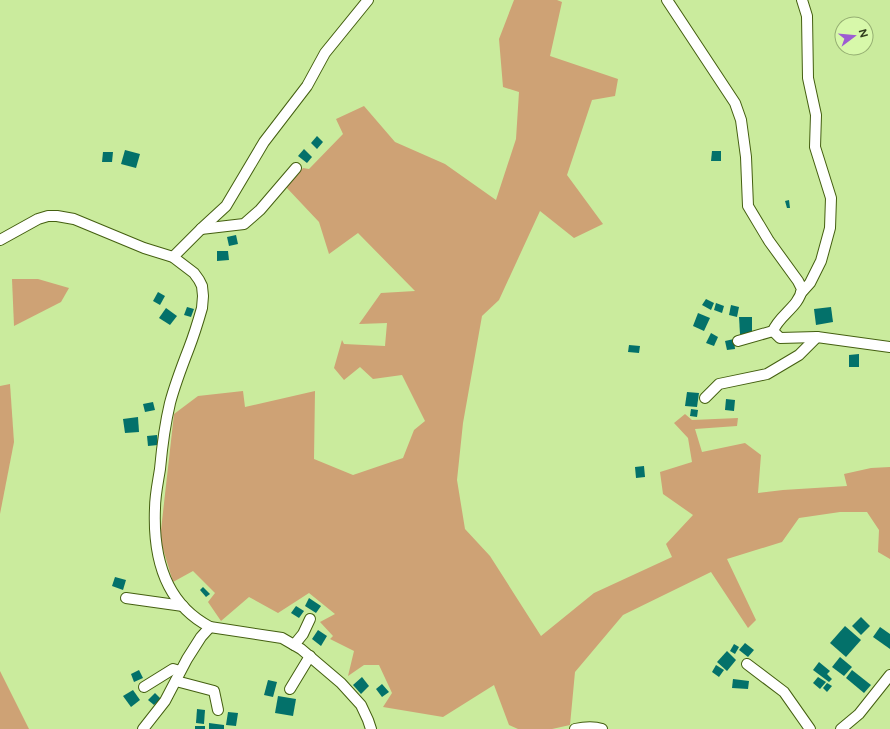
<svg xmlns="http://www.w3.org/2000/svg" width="890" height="729" viewBox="0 0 890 729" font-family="Figtree,sans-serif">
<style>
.green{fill:#cea275}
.building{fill:#03716a}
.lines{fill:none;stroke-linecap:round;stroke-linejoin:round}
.minor-casing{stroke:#445f10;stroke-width:12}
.minor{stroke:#fff;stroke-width:10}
</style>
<rect width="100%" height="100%" fill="#caeb9d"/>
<g class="green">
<polygon points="514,0 557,0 562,2 550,56 618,79 615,96 592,100 567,175 603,224 574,238 540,211 499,300 482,316 463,423 457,480 465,529 490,556 541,636 594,593 672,557 666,544 693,515 663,494 660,472 692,462 688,438 674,423 685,414 692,420 738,418 737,426 695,429 702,452 745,443 761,455 758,493 783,490 847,486 844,474 871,468 890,467 890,559 878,552 879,530 867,512 840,512 799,518 782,542 727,559 756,620 748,628 711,572 623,615 575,672 570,725 552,729 518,729 509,725 494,685 443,717 383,707 392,693 379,665 364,665 348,676 354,651 330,639 333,636 320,622 335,614 309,593 278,613 249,597 221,621 208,602 215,593 193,571 173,582 160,539 174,414 198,396 243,391 245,407 315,391 314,459 353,475 403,458 414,430 425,421 402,375 373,379 360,367 344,380 334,368 342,340 344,344 385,346 387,323 359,324 381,293 415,291 358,233 329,254 319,222 286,187 303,168 309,169 343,134 336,119 364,106 395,142 445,164 496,200 516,139 519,92 503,87 499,39"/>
<polygon points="12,279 38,279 69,288 61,302 14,326"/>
<polygon points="10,384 14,442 0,514 0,386"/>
<polygon points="0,671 29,729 0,729"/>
</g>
<g class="building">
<polygon points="317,136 323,142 317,149 311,143"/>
<polygon points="304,149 312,157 307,163 298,156"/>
<polygon points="125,150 140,154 136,168 121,164"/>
<polygon points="712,151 721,151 721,161 711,161"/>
<polygon points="103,152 113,152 112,162 102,162"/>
<polygon points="789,200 790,208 787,208 785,201"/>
<polygon points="236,235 238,244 229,246 227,237"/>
<polygon points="217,251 228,251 229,260 217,261"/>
<polygon points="158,292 165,296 160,305 153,301"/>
<polygon points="706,299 714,303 711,310 702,305"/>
<polygon points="716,303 724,306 722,313 714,310"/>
<polygon points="731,305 739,307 737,317 729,315"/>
<polygon points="187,307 194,309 191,317 184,315"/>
<polygon points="831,307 833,322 816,325 814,309"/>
<polygon points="166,308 177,316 170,325 159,318"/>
<polygon points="698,313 710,318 704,331 693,326"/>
<polygon points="739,317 752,317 752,334 740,334"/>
<polygon points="711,333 718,337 714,346 706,343"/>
<polygon points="734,339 735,349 727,350 725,341"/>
<polygon points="629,345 640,346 639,353 628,352"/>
<polygon points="859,354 859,367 849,367 849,355"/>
<polygon points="687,392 699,393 697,407 685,406"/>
<polygon points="726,399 735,400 734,411 725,410"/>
<polygon points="153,402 155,410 145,412 143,404"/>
<polygon points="691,409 698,410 697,417 690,416"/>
<polygon points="138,417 139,432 125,433 123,419"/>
<polygon points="157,435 158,445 148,446 147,436"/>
<polygon points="644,466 645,477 636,478 635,467"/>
<polygon points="115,577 126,580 123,590 112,586"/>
<polygon points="203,587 210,594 206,597 200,590"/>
<polygon points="309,598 321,606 316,613 305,606"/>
<polygon points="296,606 304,611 299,618 291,613"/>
<polygon points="861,617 870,626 861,635 852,626"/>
<polygon points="845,626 861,640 846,657 830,643"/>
<polygon points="880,627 890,634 890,649 873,637"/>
<polygon points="318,630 327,636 321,646 312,639"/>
<polygon points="745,643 754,650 748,657 739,650"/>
<polygon points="734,644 739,647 735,654 730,651"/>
<polygon points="727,651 736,660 727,671 717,662"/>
<polygon points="840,657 852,667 844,676 832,667"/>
<polygon points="819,662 830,671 827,674 832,679 829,682 813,670"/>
<polygon points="716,665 724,670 719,677 712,672"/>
<polygon points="139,670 143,678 134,682 131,674"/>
<polygon points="852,670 871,685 864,693 846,678"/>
<polygon points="362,677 369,686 361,694 353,685"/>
<polygon points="818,677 826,682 820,689 813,683"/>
<polygon points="733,679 749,681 748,689 732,688"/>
<polygon points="268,680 277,682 273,697 264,695"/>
<polygon points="827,683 832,686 827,692 823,688"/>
<polygon points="382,684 389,692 382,697 376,689"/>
<polygon points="133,690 140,700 131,707 123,696"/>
<polygon points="155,693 161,699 154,705 148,700"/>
<polygon points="278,696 296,699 293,716 275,713"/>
<polygon points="197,709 205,710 204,724 196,723"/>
<polygon points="228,712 238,713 236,726 226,725"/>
<polygon points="209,723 224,725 224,729 209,729"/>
<rect x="195" y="726" width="10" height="3"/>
</g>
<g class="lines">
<g class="minor-casing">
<g id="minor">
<path d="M667 0 735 103 741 120 746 157 748 206 769 241 798 281 802 289C799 307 779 315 773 331L780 338 817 337 890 347"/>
<polyline points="201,229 244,224 260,210 296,168"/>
<path d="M0 240 38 219 48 216H57L74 219 144 248 173 257 194 273 199 280 202 286 203 296 202 308C198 322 194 335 189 348 182 366 175 384 170 403 165 424 162 447 160 469 158 482 155 495 155 508 153 555 164 603 210 627L282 638 301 649 341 683 361 705 368 720 371 729"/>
<polyline points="173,257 201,229 226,206 264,142 307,86 325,53 368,0"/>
<polyline points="801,293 810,283 821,261 830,228 831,198 815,147 816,115 808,78 807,16 802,0"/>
<polyline points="738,341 773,331"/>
<polyline points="705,398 719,384 767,374 799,355 817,337"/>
<polyline points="126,598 183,606"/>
<polyline points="294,645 303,634 310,619"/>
<polyline points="747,664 784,692 810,729"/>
<polyline points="176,681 214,691 218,710"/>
<polyline points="144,687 173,669 180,671"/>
<polyline points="290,689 310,656"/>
<polyline points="143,729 165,701 187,659 201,637 210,627"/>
<path d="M575 729C584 727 593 726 602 729"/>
<polyline points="841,729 859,714 890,675"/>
</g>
</g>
<use href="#minor" class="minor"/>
</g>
<g transform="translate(854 36) rotate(74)"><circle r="19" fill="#d7f8aa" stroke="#95ae72"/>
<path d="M0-3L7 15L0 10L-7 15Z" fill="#9d5cd2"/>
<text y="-6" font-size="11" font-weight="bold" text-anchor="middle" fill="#313e1e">N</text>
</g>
</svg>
